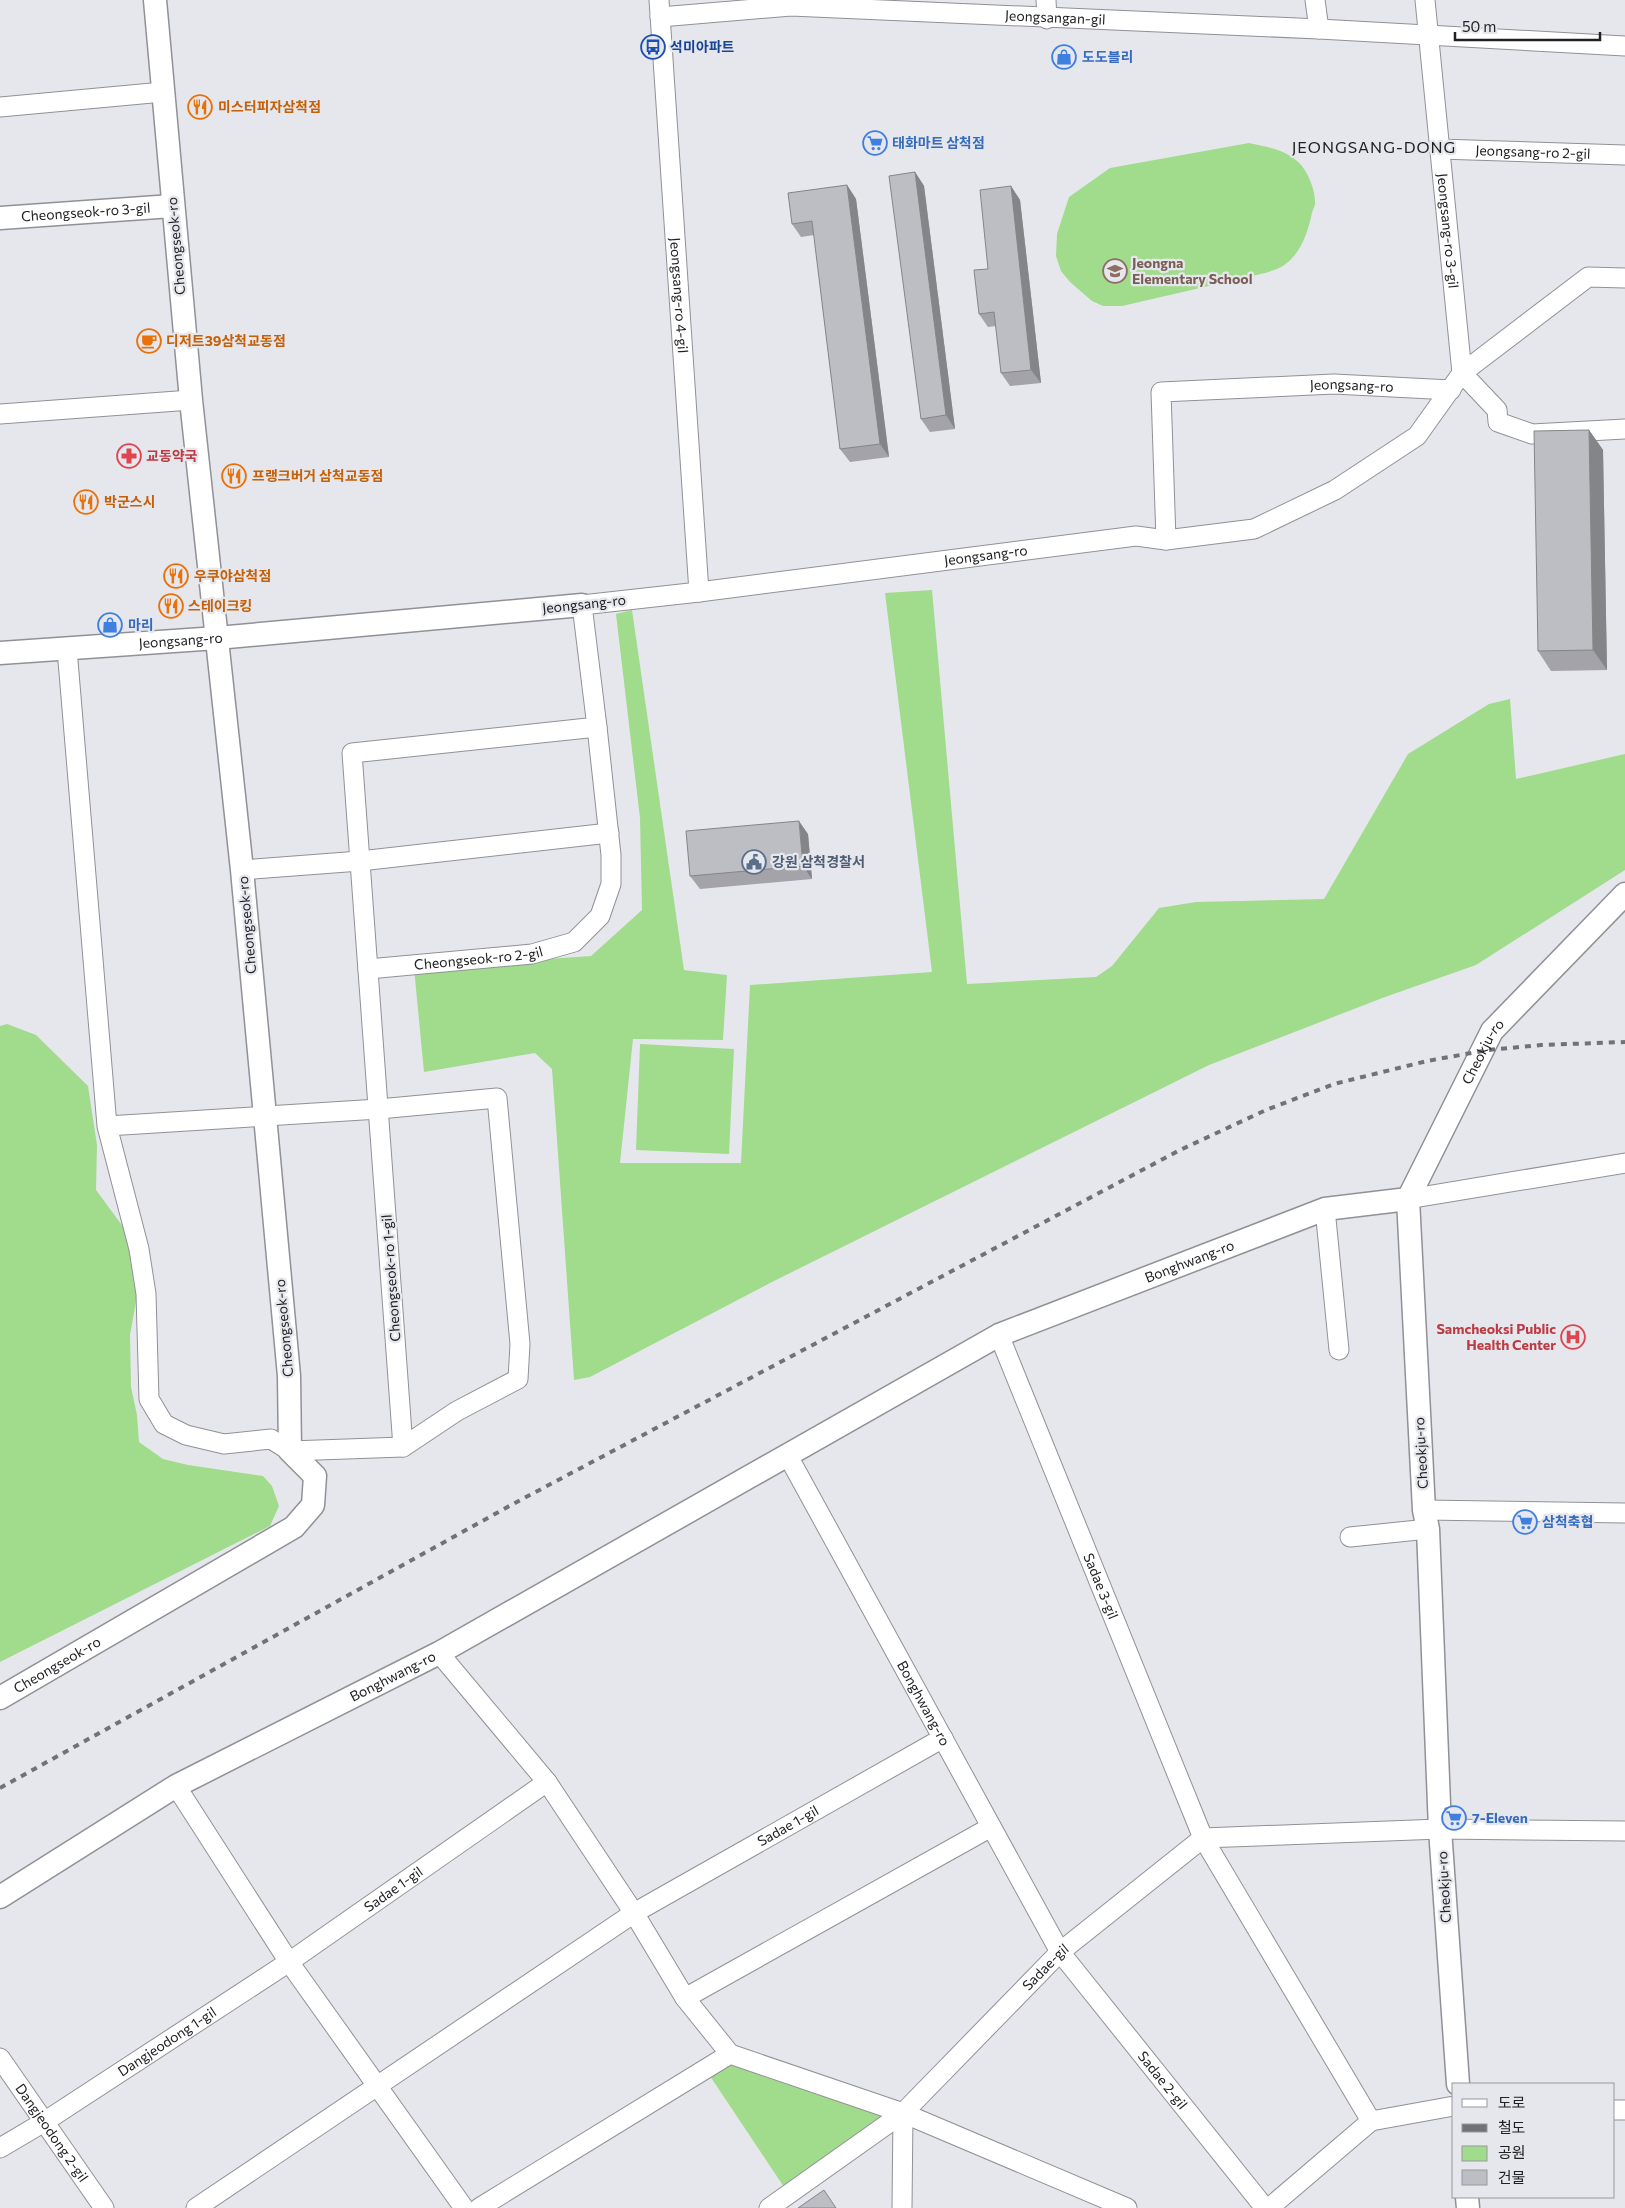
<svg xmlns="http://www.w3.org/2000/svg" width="1625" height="2208" viewBox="0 0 1625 2208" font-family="Commissioner,'Noto Sans KR',sans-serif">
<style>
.green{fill:#a1db8c}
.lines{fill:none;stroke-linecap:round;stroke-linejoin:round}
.minor-casing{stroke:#909197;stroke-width:21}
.tertiary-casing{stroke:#909197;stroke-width:25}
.minor{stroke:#fff;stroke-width:19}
.tertiary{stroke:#fff;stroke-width:22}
.rail{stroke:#717276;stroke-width:4;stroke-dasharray:6 6;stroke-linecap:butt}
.wall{fill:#a3a3a9}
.shaded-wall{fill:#848589}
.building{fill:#bdbec4;stroke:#848589}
.labels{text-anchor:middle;stroke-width:4.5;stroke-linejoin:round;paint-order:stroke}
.street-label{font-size:14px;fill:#212124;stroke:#e6e7ed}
.transit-label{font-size:14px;font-weight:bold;fill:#164399;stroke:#e6e7ed;text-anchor:start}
.shop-label{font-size:14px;font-weight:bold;fill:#366cbe;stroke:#e6e7ed;text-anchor:start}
.food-label{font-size:14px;font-weight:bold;fill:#c56008;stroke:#e6e7ed;text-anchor:start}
.education-label{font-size:14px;font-weight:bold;fill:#785e54;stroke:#e6e7ed;text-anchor:start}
.health-label{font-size:14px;font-weight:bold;fill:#be3a42;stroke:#e6e7ed;text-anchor:start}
.service-label{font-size:14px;font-weight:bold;fill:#4e5e75;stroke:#e6e7ed;text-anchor:start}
.quarter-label{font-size:16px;letter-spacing:1px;fill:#212124;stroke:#e6e7ed}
</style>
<rect width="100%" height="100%" fill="#e6e7ed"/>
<g class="green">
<path d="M1249 143C1268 147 1289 150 1302 166 1309 175 1315 190 1315 202 1316 205 1313 209 1312 213 1308 232 1301 254 1283 266 1278 269 1271 271 1265 273L1122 306H1103L1092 301 1070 282 1061 271 1056 256 1057 234 1069 197 1110 168Z"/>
<polygon points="932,590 967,984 1096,977 1112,966 1159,908 1196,902 1324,899 1408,754 1489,704 1510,699 1516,779 1625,754 1625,870 1476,965 1385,997 1209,1065 772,1282 590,1377 574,1380 552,1069 535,1053 424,1072 414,968 591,956 642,910 640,818 616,614 632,610 684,970 727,975 723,1040 633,1039 620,1163 741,1163 750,985 932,972 885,593"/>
<polygon points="7,1024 36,1035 88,1086 97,1145 96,1190 124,1228 140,1279 130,1335 131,1387 137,1415 139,1442 163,1459 188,1465 263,1476 272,1486 279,1506 270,1526 0,1662 0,1026"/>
<polygon points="640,1044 734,1049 729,1154 636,1150"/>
<polygon points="741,2047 892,2115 786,2190 706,2070"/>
</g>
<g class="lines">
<g class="minor-casing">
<g id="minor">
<path id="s1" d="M659 0 699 592"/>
<polyline points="1046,0 1047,19"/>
<polyline points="1315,0 1319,29"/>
<path id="s2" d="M1425 0 1462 373"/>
<path id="s3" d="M660 17 791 6 1319 29 1625 46"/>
<polyline points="0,107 163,92"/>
<path id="s4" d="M1439 149 1625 155"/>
<polyline points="1462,373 1497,410 1498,422 1532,434 1625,429"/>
<polyline points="0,414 191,400"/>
<path id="s5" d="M1166 540 1161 392 1334 384 1451 390"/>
<polyline points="67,649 107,1126 139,1249 146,1294 149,1399 164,1424 186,1435 224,1444 271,1439 290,1451 403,1447 457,1411 518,1379 520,1344 497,1098 379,1109 107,1126"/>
<polyline points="242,870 360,861 609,833"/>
<path id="s6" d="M368 969 532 954 574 942 600 916 611 884V855L597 727"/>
<polyline points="1408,1199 1625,1163"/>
<polyline points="1325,1209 1339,1350"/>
<path id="s7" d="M999 1335 1203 1838 1371 2121"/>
<path id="s8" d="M403 1447 352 753 597 727 582 605 699 592 1136 536 1166 540 1254 529 1335 490 1417 436 1462 373 1588 277 1625 278"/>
<path id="s9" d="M788 1456 1060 1952 1265 2208"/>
<polyline points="1424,1510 1625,1513"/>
<polyline points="1350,1537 1428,1529"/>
<polyline points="439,1653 547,1782 634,1913 685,1998 730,2054 903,2113 1127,2208"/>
<polyline points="176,1786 289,1962 464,2208"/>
<polyline points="685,1998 991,1827"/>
<path id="s10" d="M0 2058 104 2208"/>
<polyline points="1614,2110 1625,2110"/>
<polyline points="1371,2121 1454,2106"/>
<path id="s11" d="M0 2148 44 2122 289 1962 547 1782"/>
<path id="s12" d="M196 2208 634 1913 943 1738"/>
<polyline points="479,2208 730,2054"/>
<polyline points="769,2208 903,2113"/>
<path id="s13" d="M902 2208 903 2113 1060 1952 1203 1838 1440 1829 1625 1831"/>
<polyline points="1269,2208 1371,2121"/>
</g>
</g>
<g class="tertiary-casing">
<g id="tertiary">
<path id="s14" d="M0 218 172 206"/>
<path id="s15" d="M0 653 217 638 582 605"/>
<path id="s16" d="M0 1698 294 1527 313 1505 315 1476 290 1451 289 1376 265 1116 242 870 191 400 155 0"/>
<path id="s17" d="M0 1897 176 1786 439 1653 999 1335 1325 1209 1408 1199"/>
<path id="s18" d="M1458 2084 1440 1829 1428 1529 1424 1510 1408 1199 1492 1031 1625 894"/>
<polyline points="1467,2197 1468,2208"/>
</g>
</g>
<use href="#minor" class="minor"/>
<use href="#tertiary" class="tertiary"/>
<polyline class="rail" points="0,1788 513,1504 1180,1150 1266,1110 1334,1084 1427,1061 1488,1050 1541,1045 1625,1042"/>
</g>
<g class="wall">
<polygon points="915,172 924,186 955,429 930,432 921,419"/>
<polygon points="847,185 856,199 889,457 850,462 840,449 814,235 801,237 792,224"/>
<polygon points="1011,186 1020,200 1041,383 1010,386 1001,373 996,326 988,327 979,314"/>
<polygon points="1589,430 1603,450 1607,670 1551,671 1538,651"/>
<polygon points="808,834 812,879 700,889 690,876"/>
<polygon points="1460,1811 1462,1826 1446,1825 1444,1821"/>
</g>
<g class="shaded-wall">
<polygon points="915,172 924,186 955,429 946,415"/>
<polygon points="847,185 856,199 889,457 880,444"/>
<polygon points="1011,186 1020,200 1041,383 1031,370"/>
<polygon points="1589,430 1603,450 1607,670 1593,650"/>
<polygon points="799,821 808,834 812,879 803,866"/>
<polygon points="1458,1808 1460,1811 1462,1826 1460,1822"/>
</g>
<g class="building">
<polygon points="915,172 946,415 921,419 889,176"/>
<polygon points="847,185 880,444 840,449 812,221 792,224 788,193"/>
<polygon points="1011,186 1031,370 1001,373 994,312 979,314 974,270 988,269 980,190"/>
<polygon points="1589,430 1593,650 1538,651 1534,431"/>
<polygon points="799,821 803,866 690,876 686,831"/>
<polygon points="1445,1808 1458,1808 1460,1822 1444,1821"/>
<polygon points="824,2190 836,2208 798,2208"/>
</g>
<defs>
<g id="bus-ring" transform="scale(1.25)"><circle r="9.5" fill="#e6e7ed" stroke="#1a4fb4" stroke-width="1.5"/><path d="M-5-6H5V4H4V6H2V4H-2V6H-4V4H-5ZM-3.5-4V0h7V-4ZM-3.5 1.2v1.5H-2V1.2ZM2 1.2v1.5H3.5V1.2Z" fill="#1a4fb4"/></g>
<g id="shop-ring" transform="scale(1.25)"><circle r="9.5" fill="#e6e7ed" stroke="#3f7fe0" stroke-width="1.5"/><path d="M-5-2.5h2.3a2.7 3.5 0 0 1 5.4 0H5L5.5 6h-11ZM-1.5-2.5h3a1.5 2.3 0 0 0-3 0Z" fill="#3f7fe0"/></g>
<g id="restaurant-ring" transform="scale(1.25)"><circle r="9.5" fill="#e6e7ed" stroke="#e8710a" stroke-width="1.5"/><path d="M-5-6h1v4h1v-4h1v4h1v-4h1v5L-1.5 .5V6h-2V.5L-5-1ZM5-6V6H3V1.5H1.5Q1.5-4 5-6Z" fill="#e8710a"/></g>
<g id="supermarket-ring" transform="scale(1.25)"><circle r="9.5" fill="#e6e7ed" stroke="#3f7fe0" stroke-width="1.5"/><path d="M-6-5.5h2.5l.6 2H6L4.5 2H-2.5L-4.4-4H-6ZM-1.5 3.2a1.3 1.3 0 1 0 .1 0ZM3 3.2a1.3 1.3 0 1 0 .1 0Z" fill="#3f7fe0"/></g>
<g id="school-ring" transform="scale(1.25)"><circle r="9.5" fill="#e6e7ed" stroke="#8d6e63" stroke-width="1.5"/><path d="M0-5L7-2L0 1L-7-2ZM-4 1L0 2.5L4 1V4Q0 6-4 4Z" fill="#8d6e63"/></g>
<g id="cafe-ring" transform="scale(1.25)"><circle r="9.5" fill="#e6e7ed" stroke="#e8710a" stroke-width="1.5"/><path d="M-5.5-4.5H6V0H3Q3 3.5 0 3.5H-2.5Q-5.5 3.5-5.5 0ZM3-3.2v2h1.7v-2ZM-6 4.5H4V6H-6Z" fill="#e8710a"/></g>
<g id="pharmacy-ring" transform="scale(1.25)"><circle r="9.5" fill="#e6e7ed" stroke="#e0444e" stroke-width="1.5"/><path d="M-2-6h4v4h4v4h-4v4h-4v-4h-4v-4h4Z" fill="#e0444e"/></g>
<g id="civic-ring" transform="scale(1.25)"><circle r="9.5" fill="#e6e7ed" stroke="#5c6f8a" stroke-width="1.5"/><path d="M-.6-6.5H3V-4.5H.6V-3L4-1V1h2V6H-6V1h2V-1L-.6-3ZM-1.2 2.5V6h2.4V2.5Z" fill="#5c6f8a"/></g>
<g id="hospital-ring" transform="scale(1.25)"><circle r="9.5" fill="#e6e7ed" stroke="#e0444e" stroke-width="1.5"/><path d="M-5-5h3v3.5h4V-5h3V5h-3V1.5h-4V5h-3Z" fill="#e0444e"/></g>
</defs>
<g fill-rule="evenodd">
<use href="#bus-ring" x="653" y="47"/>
<use href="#shop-ring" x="1064" y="57"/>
<use href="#restaurant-ring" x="200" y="107"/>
<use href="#supermarket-ring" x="875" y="143"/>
<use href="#school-ring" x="1115" y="271"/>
<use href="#cafe-ring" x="149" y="341"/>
<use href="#pharmacy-ring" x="129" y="456"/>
<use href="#restaurant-ring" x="234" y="476"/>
<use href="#restaurant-ring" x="86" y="502"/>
<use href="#restaurant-ring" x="176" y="576"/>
<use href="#restaurant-ring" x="171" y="606"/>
<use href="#shop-ring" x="110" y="625"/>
<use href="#civic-ring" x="754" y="862"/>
<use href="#hospital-ring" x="1573" y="1337"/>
<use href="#supermarket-ring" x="1525" y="1522"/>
<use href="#supermarket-ring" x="1454" y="1818"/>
</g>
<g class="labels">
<g class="street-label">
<text dy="5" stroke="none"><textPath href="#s3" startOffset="396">Jeongsangan-gil</textPath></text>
<text dy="5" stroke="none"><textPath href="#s4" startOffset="94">Jeongsang-ro 2-gil</textPath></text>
<text dy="5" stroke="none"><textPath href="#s14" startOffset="86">Cheongseok-ro 3-gil</textPath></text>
<text dy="5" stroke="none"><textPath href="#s2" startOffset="232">Jeongsang-ro 3-gil</textPath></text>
<text transform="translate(176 246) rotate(-95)" y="5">Cheongseok-ro</text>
<text dy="5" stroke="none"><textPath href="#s1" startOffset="296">Jeongsang-ro 4-gil</textPath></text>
<text dy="5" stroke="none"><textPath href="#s5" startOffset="339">Jeongsang-ro</textPath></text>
<text dy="5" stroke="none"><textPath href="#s8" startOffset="1472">Jeongsang-ro</textPath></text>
<text transform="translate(584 604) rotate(-6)" y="5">Jeongsang-ro</text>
<text dy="5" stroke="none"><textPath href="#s15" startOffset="181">Jeongsang-ro</textPath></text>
<text transform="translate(247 925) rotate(-95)" y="5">Cheongseok-ro</text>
<text dy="5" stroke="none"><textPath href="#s6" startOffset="111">Cheongseok-ro 2-gil</textPath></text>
<text dy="5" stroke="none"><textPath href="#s18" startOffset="1052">Cheokju-ro</textPath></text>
<text dy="5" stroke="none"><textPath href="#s17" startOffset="1351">Bonghwang-ro</textPath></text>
<text transform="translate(391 1278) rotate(-94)" y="5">Cheongseok-ro 1-gil</text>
<text transform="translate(284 1328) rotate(-95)" y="5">Cheongseok-ro</text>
<text transform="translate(1421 1453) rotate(-93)" y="5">Cheokju-ro</text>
<text dy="5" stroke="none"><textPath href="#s7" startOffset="271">Sadae 3-gil</textPath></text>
<text dy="5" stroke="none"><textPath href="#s16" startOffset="66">Cheongseok-ro</textPath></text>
<text dy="5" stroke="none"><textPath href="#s17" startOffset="451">Bonghwang-ro</textPath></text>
<text dy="5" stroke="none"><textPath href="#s9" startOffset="282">Bonghwang-ro</textPath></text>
<text dy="5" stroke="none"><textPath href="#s12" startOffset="705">Sadae 1-gil</textPath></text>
<text transform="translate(1444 1887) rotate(-93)" y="5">Cheokju-ro</text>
<text dy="5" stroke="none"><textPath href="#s11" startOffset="471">Sadae 1-gil</textPath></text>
<text dy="5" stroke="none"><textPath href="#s13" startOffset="299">Sadae-gil</textPath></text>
<text dy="5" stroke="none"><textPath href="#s11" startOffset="198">Dangjeodong 1-gil</textPath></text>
<text dy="5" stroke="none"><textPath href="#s9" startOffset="730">Sadae 2-gil</textPath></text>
<text dy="5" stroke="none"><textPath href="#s10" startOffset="91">Dangjeodong 2-gil</textPath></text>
</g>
<g class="transit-label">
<text x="670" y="52">석미아파트</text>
</g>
<g class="shop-label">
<text x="1082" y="62">도도블리</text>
<text x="892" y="148">태화마트 삼척점</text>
<text x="128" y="630">마리</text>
<text x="1542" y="1527">삼척축협</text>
<text x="1472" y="1823">7-Eleven</text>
</g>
<g class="food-label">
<text x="218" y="112">미스터피자삼척점</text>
<text x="166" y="346">디저트39삼척교동점</text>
<text x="252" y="481">프랭크버거 삼척교동점</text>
<text x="104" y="507">박군스시</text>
<text x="194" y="581">우쿠야삼척점</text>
<text x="188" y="611">스테이크킹</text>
</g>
<g class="education-label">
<text x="1132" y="268">Jeongna<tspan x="1132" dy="16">Elementary School</tspan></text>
</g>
<g class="health-label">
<text x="146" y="461">교동약국</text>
<text x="1556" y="1334" text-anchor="end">Samcheoksi Public<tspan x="1556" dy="16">Health Center</tspan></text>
</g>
<g class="service-label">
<text x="772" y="867">강원 삼척경찰서</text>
</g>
<g class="quarter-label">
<text x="1374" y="153">JEONGSANG-DONG</text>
</g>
</g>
<rect x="1452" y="2083" width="162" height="115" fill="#e6e7ed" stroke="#97989d"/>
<rect x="1462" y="2099" width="25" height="8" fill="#ffffff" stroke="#97989d"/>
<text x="1498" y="2108" font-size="15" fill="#212124">도로</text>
<rect x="1462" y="2124" width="25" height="8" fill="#717276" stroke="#97989d"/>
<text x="1498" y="2133" font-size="15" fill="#212124">철도</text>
<rect x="1462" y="2146" width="25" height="15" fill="#a1db8c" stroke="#97989d"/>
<text x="1498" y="2158" font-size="15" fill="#212124">공원</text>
<rect x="1462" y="2170" width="25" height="15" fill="#bdbec4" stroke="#97989d"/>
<text x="1498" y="2183" font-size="15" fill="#212124">건물</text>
<path d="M1455 32v8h145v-8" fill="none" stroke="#212124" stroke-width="2.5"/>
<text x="1462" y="32" font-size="15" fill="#212124" stroke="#e6e7ed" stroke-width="4" paint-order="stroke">50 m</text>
</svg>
